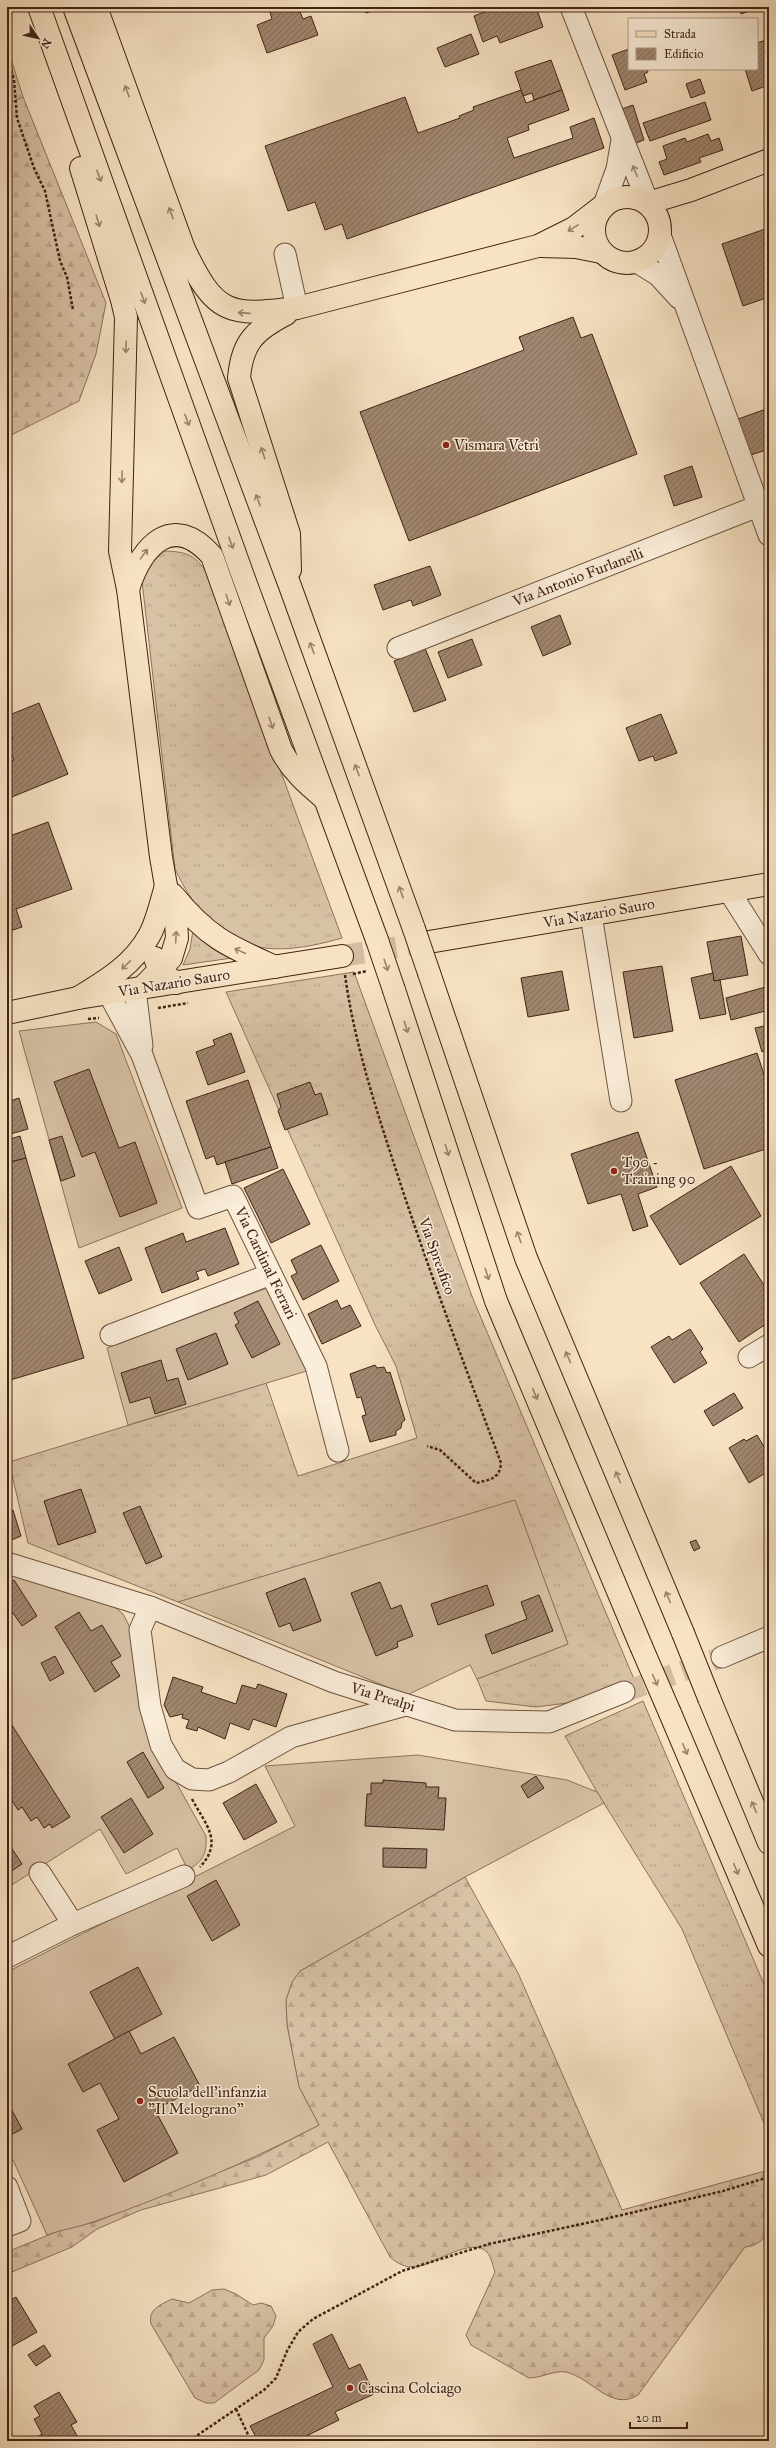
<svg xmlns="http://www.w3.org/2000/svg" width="776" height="2448" viewBox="0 0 776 2448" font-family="'IM FELL Great Primer',serif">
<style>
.grass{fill:url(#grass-tufts);stroke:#8c725d}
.forest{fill:url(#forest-firs);stroke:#8c725d}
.garden{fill:#d8c2a6;stroke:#8c725d}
.building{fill:url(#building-hatch);stroke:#412214}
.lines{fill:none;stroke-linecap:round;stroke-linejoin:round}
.minor-tunnel{stroke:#d3bca1;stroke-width:21;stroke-dasharray:21 10;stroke-linecap:butt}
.major-tunnel{stroke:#d3bca1;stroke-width:22;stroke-dasharray:22 11;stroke-linecap:butt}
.minor-casing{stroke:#6e5240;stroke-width:23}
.major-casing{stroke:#412214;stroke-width:24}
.highway-casing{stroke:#412214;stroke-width:24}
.path{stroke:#412214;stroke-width:2.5;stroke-dasharray:3 2;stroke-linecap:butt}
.minor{stroke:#faedd9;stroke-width:21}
.major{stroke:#f7e3c4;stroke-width:22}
.highway{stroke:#f7e3c4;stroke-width:22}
.highway-bridge-casing{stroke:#412214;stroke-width:24;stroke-linecap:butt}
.highway-bridge{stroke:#f7e3c4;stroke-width:22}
.oneway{stroke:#9c826c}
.oneway2{stroke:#9e8876}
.poi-dot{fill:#8f2418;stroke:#faedd9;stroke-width:1.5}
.labels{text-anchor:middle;stroke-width:3;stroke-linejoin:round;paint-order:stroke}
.poi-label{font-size:15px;fill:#412214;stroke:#faedd9;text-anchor:start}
.street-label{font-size:15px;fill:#412214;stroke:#faedd9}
</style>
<defs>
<pattern id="grass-tufts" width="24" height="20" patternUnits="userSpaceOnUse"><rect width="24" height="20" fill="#d8c2a6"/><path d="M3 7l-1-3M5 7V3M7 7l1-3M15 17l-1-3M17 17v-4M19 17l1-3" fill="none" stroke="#bba68e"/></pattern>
<pattern id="forest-firs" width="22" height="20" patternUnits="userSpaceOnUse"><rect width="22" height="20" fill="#d8c2a6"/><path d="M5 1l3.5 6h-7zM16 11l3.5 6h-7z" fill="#bba68e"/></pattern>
<pattern id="building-hatch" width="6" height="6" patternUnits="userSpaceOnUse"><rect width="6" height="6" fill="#a08670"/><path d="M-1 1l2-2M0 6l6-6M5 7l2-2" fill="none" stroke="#846d5b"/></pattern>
</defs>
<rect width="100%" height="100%" fill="#f7e3c4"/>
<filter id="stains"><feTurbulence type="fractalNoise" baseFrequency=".005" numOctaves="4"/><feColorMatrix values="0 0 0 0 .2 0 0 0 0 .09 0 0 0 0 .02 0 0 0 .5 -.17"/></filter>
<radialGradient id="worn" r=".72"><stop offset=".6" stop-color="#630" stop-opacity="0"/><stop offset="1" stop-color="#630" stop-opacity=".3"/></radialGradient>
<g class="grass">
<polygon points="7,46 23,97 7,104"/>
<path d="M165 551C189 552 194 555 208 574L342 938C260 962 213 949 175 869L142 581 152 562Z"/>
<polygon points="193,930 232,958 183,965 190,949"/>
<polygon points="354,972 473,1299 634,1679 575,1702 536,1707 486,1701 477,1679 568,1644 515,1501 178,1602 28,1543 9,1462 266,1383 298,1476 417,1438 396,1366 375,1325 226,992"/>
<polygon points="643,1701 769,1996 769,2135 682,1929 597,1792 565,1736"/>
</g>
<g class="forest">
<polygon points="23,97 106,303 96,354 79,401 7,437 7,104"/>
<path d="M465 1877 518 1973 622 2210 769 2170V2232C762 2241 756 2246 745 2247L638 2395C611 2412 592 2378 566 2372 554 2370 542 2378 529 2378L471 2345 466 2335 495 2272C493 2267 491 2256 487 2252 472 2236 433 2265 415 2267 405 2268 397 2263 390 2257L328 2142 266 2175 141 2210 97 2229 72 2247 7 2274V2252L63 2229 95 2222 257 2157 319 2125 299 2087 287 2025 286 2000 292 1982 300 1971Z"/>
<path d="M224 2289 236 2294 253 2305 261 2303 271 2306 276 2316 273 2326 264 2338V2360L259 2370 214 2403H206L195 2398 151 2324C148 2309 160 2305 172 2299L189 2303 212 2290Z"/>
</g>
<g class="garden">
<polygon points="96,1022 116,1034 182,1208 79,1248 19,1031"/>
<polygon points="267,1288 310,1370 128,1425 107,1348"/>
<polygon points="515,1500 568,1644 477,1679 470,1665 407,1695 178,1602"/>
<path d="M7 1571 110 1603 123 1614 132 1631 153 1741 206 1836C207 1854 203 1861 188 1870L177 1848 126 1874 100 1829 7 1888Z"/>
<path d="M418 1755 567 1780 597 1792 604 1803 465 1877 300 1971 292 1982 286 2000 287 2025 299 2087 319 2125C248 2162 172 2194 96 2221 80 2227 63 2229 47 2235L13 2160 7 2163V1972L295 1826 265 1766Z"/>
</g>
<g class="building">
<polygon points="283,7 298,7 303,19 311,16 318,35 267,53 257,25 272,19 270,12"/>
<polygon points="364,7 385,7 366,13"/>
<polygon points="497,7 536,7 543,27 500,43 497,36 483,42 474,16"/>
<polygon points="739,7 762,7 741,14"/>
<polygon points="471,34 479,54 445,67 437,48"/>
<polygon points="769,39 769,85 752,91 745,69 757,69 757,43"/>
<polygon points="629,49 629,69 647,69 648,72 644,74 647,82 625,90 612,55"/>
<polygon points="551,60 562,90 534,100 532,93 523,96 515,72"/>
<polygon points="700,79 705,93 691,98 686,84"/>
<polygon points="521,90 526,103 562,90 569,110 528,125 529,130 507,138 514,158 573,138 570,127 594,118 604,148 347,239 342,224 325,230 315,202 288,211 265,146 405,97 418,133 460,118 459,116 474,110 473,107"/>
<polygon points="705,102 711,120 650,141 643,123"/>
<polygon points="633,105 644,140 628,146 616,111"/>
<polygon points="708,134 711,141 719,138 723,150 699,158 701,162 664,175 659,162 667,159 663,146 685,138 687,142"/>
<polygon points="768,228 769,297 743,306 722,244"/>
<polygon points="573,317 581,338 592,334 637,454 409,541 360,412 524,350 519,337"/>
<polygon points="769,408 769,449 751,455 738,419"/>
<polygon points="692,466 702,497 674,506 664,476"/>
<polygon points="430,566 441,595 413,606 411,600 383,610 374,585"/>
<polygon points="560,615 571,644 543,656 531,627"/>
<polygon points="472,639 482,665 448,678 438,652"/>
<polygon points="425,648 446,700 414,712 394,661"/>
<polygon points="39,703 68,774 7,799 7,763 14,760 7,742 13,739 7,723 7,716"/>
<polygon points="661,714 677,753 655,761 653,756 639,761 626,728"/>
<polygon points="48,822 72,889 16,909 22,927 7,932 7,837"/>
<polygon points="741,936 748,975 714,981 707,942"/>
<polygon points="662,966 673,1031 634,1038 623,972"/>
<polygon points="562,971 569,1010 528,1017 521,978"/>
<polygon points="713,973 714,981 720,980 726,1014 700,1019 691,978"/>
<polygon points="769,986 769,1010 731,1020 726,998"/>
<polygon points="769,1025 769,1049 762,1052 755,1028"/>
<polygon points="231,1033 245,1072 208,1085 196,1052 215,1045 213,1040"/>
<polygon points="757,1053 769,1090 769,1148 704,1169 675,1080"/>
<polygon points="89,1069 119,1148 135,1142 157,1203 120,1217 95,1152 82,1157 54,1082"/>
<polygon points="248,1080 271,1147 217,1165 214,1156 206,1159 186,1101"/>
<polygon points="310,1082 315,1095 321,1093 328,1114 285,1130 278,1111 281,1107 277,1094"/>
<polygon points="19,1098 28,1129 7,1135 7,1102"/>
<polygon points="638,1132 657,1187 638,1194 648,1226 633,1231 621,1194 588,1204 571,1154"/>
<polygon points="20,1136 26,1158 7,1163 7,1140"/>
<polygon points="62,1136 75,1176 61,1181 49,1140"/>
<polygon points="271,1147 278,1168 232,1184 225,1162"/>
<polygon points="26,1158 84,1358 7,1381 7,1163"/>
<polygon points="731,1166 761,1216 680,1265 650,1216"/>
<polygon points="283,1169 310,1224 271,1243 244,1188"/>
<polygon points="225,1228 239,1264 208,1276 205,1269 196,1272 199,1279 162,1293 145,1248 183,1233 186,1242"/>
<polygon points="321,1245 339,1281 303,1300 291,1276 297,1273 291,1260"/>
<polygon points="119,1247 132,1280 99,1294 85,1261"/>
<polygon points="744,1254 769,1293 769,1322 739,1342 700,1283"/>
<polygon points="337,1300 341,1309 350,1305 361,1326 322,1344 308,1314"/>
<polygon points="258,1301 280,1344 252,1358 235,1325 239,1323 234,1313"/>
<polygon points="690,1329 703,1349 700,1352 707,1363 674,1383 651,1347 669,1336 672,1340"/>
<polygon points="216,1333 228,1364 188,1380 176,1349"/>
<polygon points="161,1360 167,1381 178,1378 186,1404 155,1414 150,1397 130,1403 121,1373"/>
<polygon points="375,1365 377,1368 384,1367 387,1373 390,1372 405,1420 402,1422 401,1428 396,1431 396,1435 370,1442 362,1416 366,1415 361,1397 357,1398 350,1374"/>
<polygon points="734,1393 743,1408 713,1426 704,1411"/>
<polygon points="757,1435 769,1455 769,1471 749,1483 729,1448 744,1439 746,1441"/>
<polygon points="81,1489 96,1532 58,1545 44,1501"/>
<polygon points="140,1506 162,1557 146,1564 123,1513"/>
<polygon points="13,1510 21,1536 7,1542 7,1512"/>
<polygon points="696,1540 700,1548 694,1551 690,1542"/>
<polygon points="305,1578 321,1621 293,1631 290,1623 279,1627 266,1593"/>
<polygon points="14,1580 37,1616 22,1626 13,1613 7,1616 7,1584"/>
<polygon points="380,1582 391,1609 401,1605 413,1636 397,1642 398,1647 376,1656 351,1593"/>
<polygon points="487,1585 494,1605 438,1625 431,1604"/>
<polygon points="539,1595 553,1631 492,1654 485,1635 527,1619 521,1602"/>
<polygon points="79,1612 91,1631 102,1625 121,1656 111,1662 120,1676 95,1692 55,1627"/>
<polygon points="55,1656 64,1673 50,1681 41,1663"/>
<polygon points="173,1677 203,1687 201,1692 236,1704 242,1685 256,1689 258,1684 287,1694 276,1727 253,1719 249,1730 230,1723 225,1739 198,1727 197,1731 186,1728 189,1720 182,1718 183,1714 170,1717 164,1705"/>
<polygon points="10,1722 70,1817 52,1828 50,1824 44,1828 37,1817 31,1821 22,1807 18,1810 7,1793 7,1725"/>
<polygon points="143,1752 164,1788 148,1798 127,1762"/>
<polygon points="536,1776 544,1788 528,1798 521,1786"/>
<polygon points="383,1780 426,1783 426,1787 439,1787 438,1798 446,1798 444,1830 365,1826 367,1794 371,1794 371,1783 383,1783"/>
<polygon points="256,1784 277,1822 244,1840 223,1803"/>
<polygon points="131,1798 153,1834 124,1853 101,1817"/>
<polygon points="7,1841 22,1864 7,1874"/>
<polygon points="383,1848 427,1849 426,1868 383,1867"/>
<polygon points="216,1880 240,1925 212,1941 187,1896"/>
<polygon points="138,1967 162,2014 115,2039 90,1992"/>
<polygon points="129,2031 141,2054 174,2037 200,2086 155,2110 178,2153 124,2182 97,2130 119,2119 100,2083 83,2092 68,2064"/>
<polygon points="7,2101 22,2129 7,2137"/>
<polygon points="16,2297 37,2332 7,2349 7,2302"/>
<polygon points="332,2334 349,2369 360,2364 374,2394 335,2412 339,2420 296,2441 258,2441 250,2426 333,2387 313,2344"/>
<polygon points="44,2345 51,2356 36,2366 28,2355"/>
<polygon points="59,2392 77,2422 71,2425 80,2441 39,2441 37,2437 42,2434 34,2419 40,2416 34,2406"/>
</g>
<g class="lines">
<polyline class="minor-tunnel" points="624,1692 722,1657"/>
<polyline class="major-tunnel" points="342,956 429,942"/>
<g class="minor-casing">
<g id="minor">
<polyline points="571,7 648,203"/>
<polyline points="604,205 617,169 622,140"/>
<polyline points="660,235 769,535"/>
<polyline points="285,254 297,308"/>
<polyline points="637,262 658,275 679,298"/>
<polyline points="398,648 758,506"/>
<polyline points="729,891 769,954"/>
<polyline points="591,915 621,1101"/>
<polyline points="135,989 142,1046"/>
<polyline points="109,994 142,1055 198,1208 233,1196 316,1366 338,1451"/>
<polyline points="111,1335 271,1274"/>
<polyline points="749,1357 769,1345"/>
<polyline points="7,1563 150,1607 334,1682 455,1720 549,1722 624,1692"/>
<polyline points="150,1607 140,1630 150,1706 161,1745 175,1769 192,1779 209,1780 229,1772 291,1737 406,1705"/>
<polyline points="722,1657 769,1637"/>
<polyline points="40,1873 73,1924"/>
<polyline points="7,1957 73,1924 184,1876"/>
<polyline points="7,2187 20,2221 7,2226"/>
</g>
</g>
<g class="major-casing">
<g id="major">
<circle cx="627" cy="230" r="33"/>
<polyline points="648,203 691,190 769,160"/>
<polyline points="429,942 769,884"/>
<polyline points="7,1013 78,998 342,956"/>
</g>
</g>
<g class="highway-casing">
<g id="highway">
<polyline points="39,7 243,576 377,940"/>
<polyline points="74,7 290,586 414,929"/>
<path d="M96 7 184 249C215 314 228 317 297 308L538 246 574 228 604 205"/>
<polyline points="81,168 122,300 126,317 120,551 128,589 161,857 166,886 176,921 177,938 171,958 142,988"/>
<polyline points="541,246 576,247 601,252"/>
<path d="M286 314C255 330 242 342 239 378L289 534 290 570"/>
<path d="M128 589C142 546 172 511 212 556L281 750C292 771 307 784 325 799"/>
<path d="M173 895C207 937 228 946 275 967"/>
<polyline points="155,958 160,971 176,983"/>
<polyline points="429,973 526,1258 683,1633"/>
<polyline points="394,990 496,1301 641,1646"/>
<path d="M78 998C106 981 133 965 149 936 157 922 161 902 166 886"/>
<polyline points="709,1698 769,1843"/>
<polyline points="670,1713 769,1946"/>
</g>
</g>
<g class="path">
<polyline points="7,56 14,80 17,118 34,168 45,191 60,261 67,277 73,310"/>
<polyline points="353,974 367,971"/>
<path d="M345 975C354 1041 375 1106 396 1170 428 1269 465 1366 501 1463 500 1479 489 1480 476 1483L440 1450 427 1446"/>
<polyline points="158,1008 188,1003"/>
<polyline points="88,1019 99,1018"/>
<path d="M192 1799C205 1824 224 1841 200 1867"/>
<polyline points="236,2409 251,2441"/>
<polyline points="189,2441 264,2390 276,2378 287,2351 298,2332 313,2319 402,2271 489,2244 605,2219 723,2191 769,2177"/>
</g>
<use href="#minor" class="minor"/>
<use href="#major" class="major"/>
<use href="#highway" class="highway"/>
<g class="highway-bridge-casing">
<g id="highway-bridge">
<polyline points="414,929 429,973"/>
<polyline points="377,940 394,990"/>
<polyline points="683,1633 709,1698"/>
<polyline points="641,1646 670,1713"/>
</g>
</g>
<use href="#highway-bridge" class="highway-bridge"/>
</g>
<defs><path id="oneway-shaft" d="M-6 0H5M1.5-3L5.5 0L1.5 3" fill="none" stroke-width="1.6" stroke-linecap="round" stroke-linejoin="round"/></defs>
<g class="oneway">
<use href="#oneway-shaft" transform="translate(127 91) rotate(-110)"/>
<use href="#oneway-shaft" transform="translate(99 176) rotate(70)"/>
<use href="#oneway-shaft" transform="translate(171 213) rotate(-110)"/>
<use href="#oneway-shaft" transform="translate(98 221) rotate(73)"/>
<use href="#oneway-shaft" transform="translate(573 228) rotate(149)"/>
<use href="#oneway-shaft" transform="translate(143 298) rotate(70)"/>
<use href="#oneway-shaft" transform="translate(244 313) rotate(-176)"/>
<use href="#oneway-shaft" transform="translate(126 347) rotate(92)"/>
<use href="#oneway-shaft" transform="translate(187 420) rotate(70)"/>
<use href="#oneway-shaft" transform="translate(263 453) rotate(-108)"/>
<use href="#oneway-shaft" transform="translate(122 477) rotate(92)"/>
<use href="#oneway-shaft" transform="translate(258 500) rotate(-110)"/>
<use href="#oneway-shaft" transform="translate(231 543) rotate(70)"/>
<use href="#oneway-shaft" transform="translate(144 554) rotate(-53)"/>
<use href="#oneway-shaft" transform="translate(228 600) rotate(71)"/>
<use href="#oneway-shaft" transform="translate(312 648) rotate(-110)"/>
<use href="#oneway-shaft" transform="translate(271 723) rotate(71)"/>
<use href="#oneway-shaft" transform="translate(357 770) rotate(-110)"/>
<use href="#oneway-shaft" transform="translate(401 892) rotate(-110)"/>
<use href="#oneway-shaft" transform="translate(176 937) rotate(-87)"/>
<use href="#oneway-shaft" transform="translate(240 951) rotate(-155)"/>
<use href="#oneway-shaft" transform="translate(126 965) rotate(136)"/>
<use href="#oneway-shaft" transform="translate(386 965) rotate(72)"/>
<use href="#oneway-shaft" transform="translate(406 1027) rotate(72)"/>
<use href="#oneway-shaft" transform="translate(447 1150) rotate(72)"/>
<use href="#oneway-shaft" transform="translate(519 1237) rotate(-109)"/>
<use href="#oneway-shaft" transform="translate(487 1274) rotate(72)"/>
<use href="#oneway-shaft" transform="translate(568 1357) rotate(-113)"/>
<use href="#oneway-shaft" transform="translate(535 1394) rotate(67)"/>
<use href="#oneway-shaft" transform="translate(618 1477) rotate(-113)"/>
<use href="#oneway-shaft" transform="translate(668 1597) rotate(-113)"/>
<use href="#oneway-shaft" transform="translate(655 1680) rotate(66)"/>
<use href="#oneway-shaft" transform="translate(685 1749) rotate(67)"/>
<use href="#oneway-shaft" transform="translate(754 1807) rotate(-113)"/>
<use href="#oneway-shaft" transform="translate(736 1869) rotate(67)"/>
</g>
<use class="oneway2" href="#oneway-shaft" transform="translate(635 171) rotate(-112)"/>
<g class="poi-dot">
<circle cx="446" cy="445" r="4"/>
<circle cx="614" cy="1171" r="4"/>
<circle cx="140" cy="2101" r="4"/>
<circle cx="350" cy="2388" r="4"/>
</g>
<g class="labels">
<g class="poi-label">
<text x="454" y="450">Vismara Vetri</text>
<text x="622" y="1167">T90 -<tspan x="622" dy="17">Training 90</tspan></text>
<text x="148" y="2097">Scuola dell'infanzia<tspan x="148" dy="17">"Il Melograno"</tspan></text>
<text x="358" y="2393">Cascina Colciago</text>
</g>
<g class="street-label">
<text transform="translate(578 577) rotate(-21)" y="5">Via Antonio Furlanelli</text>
<text transform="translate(599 913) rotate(-10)" y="5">Via Nazario Sauro</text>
<text transform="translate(174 983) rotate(-9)" y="5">Via Nazario Sauro</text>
<text transform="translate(437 1256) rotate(70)" y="5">Via Spreafico</text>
<text transform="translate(266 1263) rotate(64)" y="5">Via Cardinal Ferrari</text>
<text transform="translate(383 1697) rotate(17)" y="5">Via Prealpi</text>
</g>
</g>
<rect width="776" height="2448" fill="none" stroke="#f7e3c4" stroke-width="24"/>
<rect x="8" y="8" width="760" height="2432" fill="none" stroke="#412214" stroke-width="2"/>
<rect x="12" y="12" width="752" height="2424" fill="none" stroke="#412214"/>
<rect x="628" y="18" width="130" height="52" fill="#faedd9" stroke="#b09c8a"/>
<rect x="636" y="31" width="20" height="6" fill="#f7e3c4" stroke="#b09c8a"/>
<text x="664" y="38" font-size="12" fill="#412214">Strada</text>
<rect x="636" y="48" width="20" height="12" fill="url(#building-hatch)" stroke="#b09c8a"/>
<text x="664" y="58" font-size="12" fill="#412214">Edificio</text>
<g transform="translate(38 38) rotate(124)" stroke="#faedd9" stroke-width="3" paint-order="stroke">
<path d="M0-3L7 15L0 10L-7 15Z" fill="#412214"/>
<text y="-6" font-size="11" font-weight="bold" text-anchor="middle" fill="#412214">N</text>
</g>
<path d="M630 2422v6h57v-6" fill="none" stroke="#412214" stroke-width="2"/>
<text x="636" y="2422" font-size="12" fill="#412214" stroke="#faedd9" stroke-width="3" paint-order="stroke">20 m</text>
<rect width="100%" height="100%" filter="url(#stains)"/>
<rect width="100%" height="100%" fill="url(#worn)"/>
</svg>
